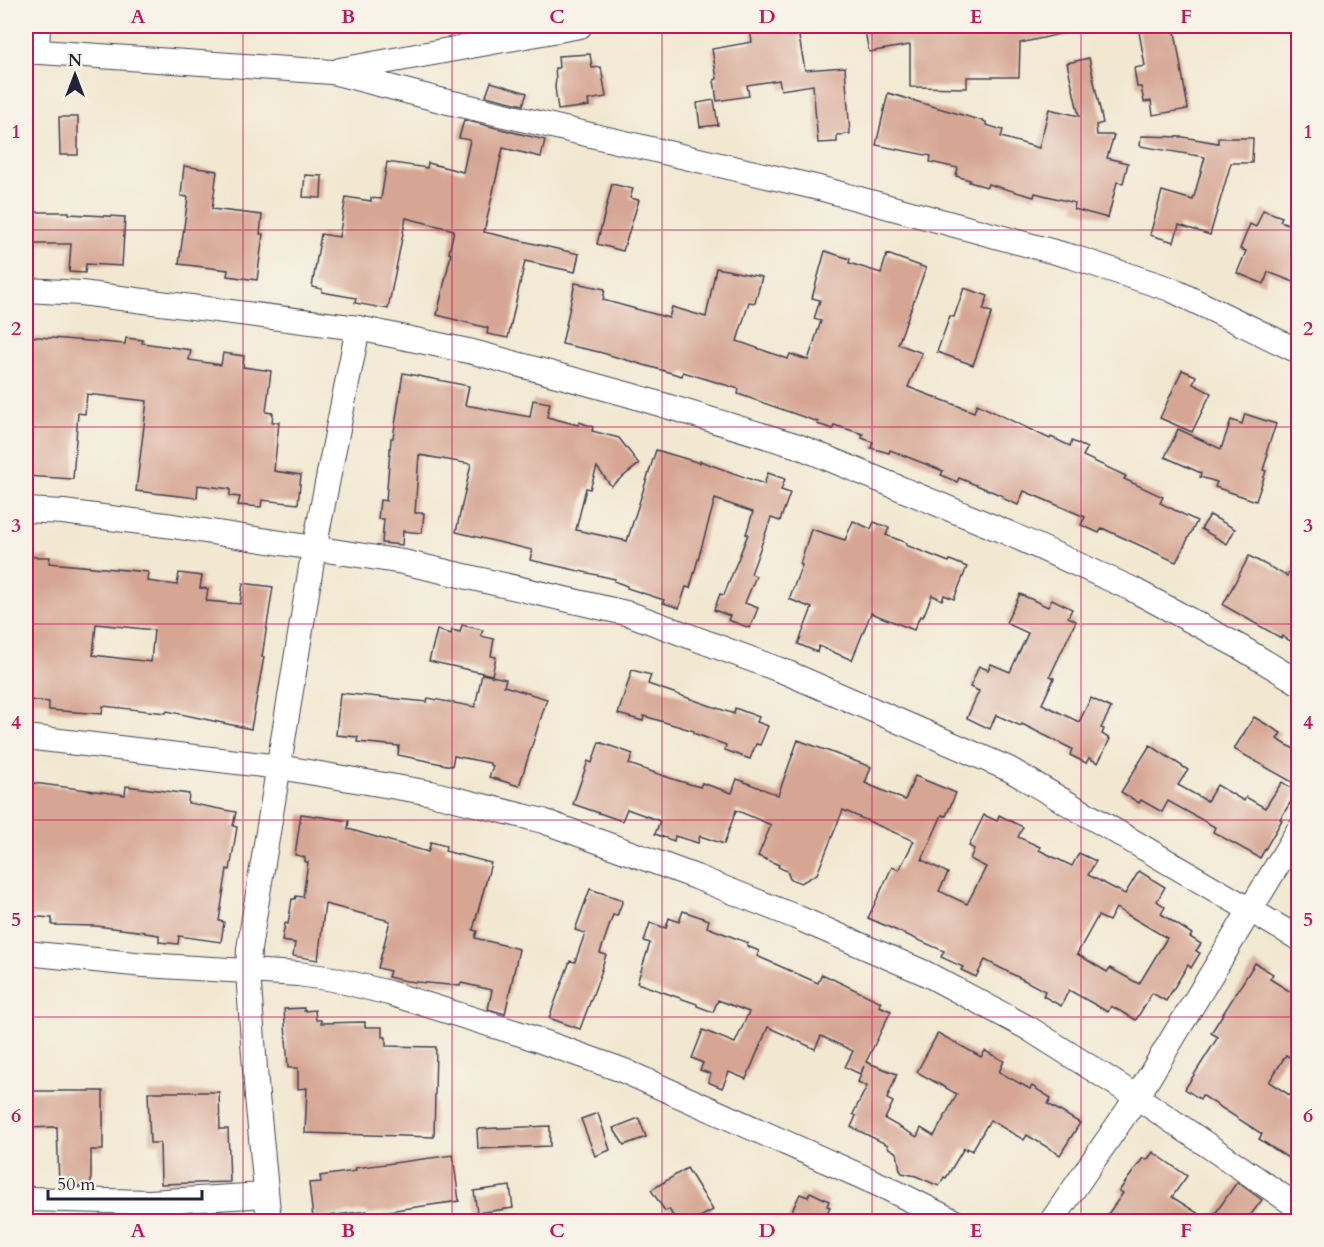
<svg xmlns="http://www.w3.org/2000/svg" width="1324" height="1247" viewBox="0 0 1324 1247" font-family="Cardo,serif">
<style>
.building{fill:#d6a593;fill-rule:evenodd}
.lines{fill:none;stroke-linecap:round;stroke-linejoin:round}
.street-casing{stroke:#414052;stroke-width:26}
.street{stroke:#fff;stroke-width:24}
.grid{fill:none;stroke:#c2185b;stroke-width:1.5;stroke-opacity:0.55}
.neatline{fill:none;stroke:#c2185b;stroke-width:2}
.grid-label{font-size:20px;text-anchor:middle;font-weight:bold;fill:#c2185b}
</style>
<rect width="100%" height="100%" fill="#f7f3e8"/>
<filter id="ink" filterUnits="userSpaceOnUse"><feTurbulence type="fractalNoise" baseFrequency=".0167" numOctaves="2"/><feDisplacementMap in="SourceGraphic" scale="12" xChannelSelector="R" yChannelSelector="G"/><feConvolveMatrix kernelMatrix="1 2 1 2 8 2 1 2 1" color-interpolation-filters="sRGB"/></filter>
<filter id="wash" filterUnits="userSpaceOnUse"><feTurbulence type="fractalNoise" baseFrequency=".008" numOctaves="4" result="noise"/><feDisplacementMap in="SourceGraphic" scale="24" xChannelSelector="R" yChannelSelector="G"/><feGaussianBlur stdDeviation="1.35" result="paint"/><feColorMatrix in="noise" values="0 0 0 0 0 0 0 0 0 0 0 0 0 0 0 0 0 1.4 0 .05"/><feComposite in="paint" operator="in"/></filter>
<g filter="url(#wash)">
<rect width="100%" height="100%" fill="#f2e8d1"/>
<g id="blocks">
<g class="building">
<polygon points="777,26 797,26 805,70 845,67 850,134 837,135 837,142 818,143 813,85 781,90 779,80 747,85 749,96 717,101 714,80 717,79 712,49 752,42 750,30"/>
<polygon points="864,26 1064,26 1065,33 1020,43 1019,77 967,77 967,88 910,87 910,45 869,52"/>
<polygon points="1138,26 1174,26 1188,109 1153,115 1151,101 1144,102 1141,87 1137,87 1134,68 1145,66"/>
<polygon points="590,54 592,68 601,67 606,97 588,100 589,106 558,110 555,87 556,79 555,68 559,68 558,56"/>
<polygon points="1089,58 1103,123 1096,125 1097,135 1114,135 1107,158 1128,163 1123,183 1117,182 1108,218 1074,209 1075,203 1035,193 1034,197 988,184 987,187 969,182 970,180 956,176 958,168 930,162 931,156 876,145 888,93 986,122 986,125 1003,130 1001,137 1039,148 1049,109 1079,116 1067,63"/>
<polygon points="491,82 527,93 523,105 486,96"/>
<polygon points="714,100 718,125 700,127 697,103"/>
<polygon points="59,117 78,117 78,155 60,155"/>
<polygon points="464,120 545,140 541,157 503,148 484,232 579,254 575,272 525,261 508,338 487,334 488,328 437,315 451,254 449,253 454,230 406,218 388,309 355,303 356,298 322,292 322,289 312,287 321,234 339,237 346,197 371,201 371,198 381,199 387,162 427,168 428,163 463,172 470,140 459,138"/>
<polygon points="1141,136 1183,137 1218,143 1218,138 1253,138 1252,163 1231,163 1210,235 1179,225 1174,242 1150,235 1162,191 1193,200 1205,157 1140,146"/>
<polygon points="184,166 217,171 212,209 262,215 260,234 263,234 257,280 227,276 228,270 179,264 188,197 181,196"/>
<polygon points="305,175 322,176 321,198 303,197"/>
<polygon points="612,184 633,189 630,198 639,200 623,251 597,244"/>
<polygon points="1263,210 1282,217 1280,221 1299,228 1299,284 1268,272 1264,284 1237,273 1246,251 1240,249 1250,224 1256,227"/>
<polygon points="26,212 69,212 69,214 125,217 122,266 86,264 85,273 69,272 71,244 26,244"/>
<polygon points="825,251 850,259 849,263 881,273 887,254 926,268 898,344 922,353 908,387 974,412 977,404 1050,439 1051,437 1070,446 1072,441 1087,448 1083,456 1126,476 1124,479 1163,497 1160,503 1197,521 1176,562 1102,528 1099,533 1081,525 1085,517 1024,491 1018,505 1002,498 1003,496 959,478 957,482 941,475 943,471 890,450 889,453 871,448 873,442 862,438 863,434 834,425 833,429 817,424 818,422 738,394 739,389 683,372 682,376 599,352 562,344 575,283 605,289 603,300 669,318 672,307 706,317 716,268 762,277 755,303 749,302 737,341 788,359 790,354 808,360 821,321 814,319 820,300 812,298"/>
<polygon points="964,288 988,296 983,310 992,312 973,365 937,352 950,316 954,317"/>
<polygon points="26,336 125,344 126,338 143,340 142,343 191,350 189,360 221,365 223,353 244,356 243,367 271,371 266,412 273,413 272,422 279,422 274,471 301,475 298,504 262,500 261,507 238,505 240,497 230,496 230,489 198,485 197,498 136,491 147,401 87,394 85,414 78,413 73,479 26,476"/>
<polygon points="1182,370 1196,376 1193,384 1211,393 1192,432 1160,418"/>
<polygon points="403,373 469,386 465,405 530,417 533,400 550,403 547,417 578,425 579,422 593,427 592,431 619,438 639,464 611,486 597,467 590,489 586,488 576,530 627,541 656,450 700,463 700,461 764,484 768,473 785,479 781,490 790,493 780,521 771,518 751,574 756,576 745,603 758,608 750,628 728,620 730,616 714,610 720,594 724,595 748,534 746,534 753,512 715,499 690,588 686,587 679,608 663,603 664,600 627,588 627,586 614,581 615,579 530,560 532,550 456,532 471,464 419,455 415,513 424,513 422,533 403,531 402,545 382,543 384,519 378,519 380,500 386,501 391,438 393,438"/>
<polygon points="1245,414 1276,424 1266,453 1268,454 1263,470 1266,471 1256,501 1215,487 1217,482 1200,477 1201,473 1165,457 1178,429 1221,449 1231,420 1242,424"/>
<polygon points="1210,515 1235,529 1227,544 1201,529"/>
<polygon points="853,521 871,529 874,522 889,528 886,535 907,543 906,545 949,562 950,560 967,567 954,599 944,595 942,600 932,595 923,617 920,616 914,630 871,613 852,660 819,646 817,652 798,644 812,608 789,599 802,565 800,564 811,529 845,540"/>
<polygon points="1249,556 1287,576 1299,557 1299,646 1282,636 1281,638 1223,605"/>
<path d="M26 557H50L49 563 148 572 147 581 177 585 179 573 202 576 200 588 208 589 206 601 240 604 243 583 273 587 262 657H264L251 729 167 711 166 713 103 706 102 714 49 710V702L29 700V698H26ZM96 624 154 630 151 662 93 655Z"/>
<polygon points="1020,594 1048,607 1052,599 1072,609 1068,617 1076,621 1050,676 1054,678 1042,704 1079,722 1091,698 1111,708 1101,728 1104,729 1102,734 1110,739 1098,763 1089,758 1086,763 1070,755 1072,749 1022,724 1021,726 996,715 990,729 967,718 979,691 970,687 979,666 988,670 991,664 1010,672 1028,633 1006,623"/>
<polygon points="462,625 483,630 481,636 494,639 491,656 496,657 492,675 429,661 437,630 451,634 452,630 460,632"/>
<polygon points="632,670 651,675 648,684 734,714 735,708 759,717 757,722 768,726 760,745 756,744 750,759 725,750 726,745 693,733 694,731 644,716 643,721 618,714"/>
<polygon points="482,674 506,679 504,686 547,699 519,786 489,777 493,766 490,765 490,763 454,756 452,766 398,755 399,746 357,742 358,737 336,735 340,693 427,702 428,698 475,707"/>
<polygon points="1254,717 1281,733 1277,739 1299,752 1299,771 1292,782 1234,749"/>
<path d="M798 740 871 767 865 783 905 800 915 776 956 793 946 816 942 815 922 860 948 873 939 891 967 904 986 867 970 859 974 849 969 846 984 815 997 821 999 815 1023 827 1018 837 1040 847 1039 850 1072 866 1079 853 1096 861 1088 875 1125 894 1139 871 1165 887 1157 901 1165 907 1161 914 1192 934 1190 937 1201 944 1196 951 1200 953 1191 968 1188 965 1166 1001 1152 993 1136 1020 1111 1006 1108 1012 1069 990 1061 1006 1043 996 1045 991 985 960 976 977 961 970 963 967 941 957 944 951 868 918 892 867 899 870 914 841 843 810 817 874 801 883 790 879 787 871 778 867 779 865 758 856 771 825 736 810 724 844 700 836 698 843 675 836 674 841 655 834 660 821 627 809 622 821 573 804 588 761 592 763 599 742 633 754 629 764 676 780 700 787 702 783 732 793 737 779 778 795ZM1116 908 1167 938 1139 984 1110 968 1107 972 1077 954 1098 916 1109 921Z"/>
<polygon points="1150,745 1188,770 1178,785 1207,801 1217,785 1244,801 1246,797 1265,808 1282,782 1297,792 1280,819 1282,820 1260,858 1213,832 1215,827 1168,801 1162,812 1141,800 1139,803 1121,792"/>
<polygon points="26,782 125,795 126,786 189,794 188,803 236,812 233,826 237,827 230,870 227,869 219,921 224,922 221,942 179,936 178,944 159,942 159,935 145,933 145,932 96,926 52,925 52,918 26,916"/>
<polygon points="301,814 349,821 348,829 428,852 431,842 446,846 445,851 491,863 473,930 477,931 475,938 519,949 505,1014 488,1009 492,990 461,983 460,986 406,981 388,977 390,971 378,968 390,921 325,904 318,960 293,956 295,943 282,941 285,923 288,924 292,899 295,899 296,896 303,897 308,862 305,862 305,857 295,855"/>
<polygon points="590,889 623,900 617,916 613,915 600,953 606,955 601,970 602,970 580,1029 549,1018 570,961 575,962 585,933 575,930"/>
<polygon points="683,911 709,920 707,927 748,943 747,946 759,951 757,956 818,983 822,974 881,1002 879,1006 891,1011 866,1062 897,1074 887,1099 893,1102 885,1119 917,1137 921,1128 934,1136 957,1094 917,1072 938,1033 981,1057 985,1051 1004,1061 999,1072 1030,1089 1032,1086 1051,1098 1048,1104 1080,1123 1060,1155 1027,1135 1024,1140 990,1120 972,1151 967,1148 966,1150 964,1148 946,1178 944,1177 939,1186 916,1176 902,1173 900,1170 897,1153 887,1147 888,1145 851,1127 856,1116 853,1114 867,1086 858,1082 864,1066 860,1074 845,1067 853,1051 821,1036 815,1049 768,1027 746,1079 729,1072 722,1088 708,1082 711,1074 700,1070 703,1063 692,1058 703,1030 735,1043 749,1012 718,1000 713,1012 697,1006 697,1004 637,983 650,943 644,941 650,923 666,928 669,918 679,922"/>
<polygon points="1255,963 1273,974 1270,979 1299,997 1299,1063 1286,1055 1269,1082 1299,1101 1299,1165 1259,1139 1262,1134 1202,1095 1200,1099 1185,1089 1218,1037 1211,1033"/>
<polygon points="304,1008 304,1011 315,1010 316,1020 321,1020 321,1023 365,1022 365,1027 382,1027 382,1037 386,1037 386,1046 436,1047 434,1137 305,1133 307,1088 298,1089 298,1068 288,1068 284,1009"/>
<polygon points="26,1091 103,1091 103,1150 91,1150 91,1186 59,1186 57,1127 26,1128"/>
<polygon points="148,1092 219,1092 220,1129 228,1129 230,1182 161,1184 160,1143 150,1143"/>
<polygon points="598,1113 610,1150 595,1156 581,1119"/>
<polygon points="639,1118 646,1137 624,1145 613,1128"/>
<polygon points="550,1126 550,1146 478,1149 477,1129"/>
<polygon points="1153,1152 1187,1176 1172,1197 1210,1221 1103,1221 1123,1193 1119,1191 1143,1158 1147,1160"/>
<polygon points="453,1155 459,1201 367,1214 367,1211 313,1218 309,1183 321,1182 320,1176 356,1171 355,1168"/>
<polygon points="687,1168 713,1210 693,1221 676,1221 669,1209 665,1211 651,1190"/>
<polygon points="1237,1182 1262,1200 1246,1221 1210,1221"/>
<polygon points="510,1186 513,1208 477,1213 474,1191"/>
<polygon points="810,1192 829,1201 827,1206 830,1207 823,1221 787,1221 800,1194 808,1197"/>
</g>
</g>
</g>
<g filter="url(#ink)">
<use href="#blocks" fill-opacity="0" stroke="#414052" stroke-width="1.5"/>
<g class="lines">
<g class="street-casing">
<g id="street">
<polyline points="26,51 332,72 444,101 819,188 1073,257 1170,289 1298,351"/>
<polyline points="37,52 38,26"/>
<polyline points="340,70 580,26"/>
<polyline points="26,290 81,293 358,328 473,352 630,395 798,446 1008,533 1132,589 1240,647 1298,682"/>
<polyline points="26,510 63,512 173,526 403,562 630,614 788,673 1009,769 1298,938"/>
<polyline points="26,737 279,767 431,793 543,821 696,877 796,917 925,973 1028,1028 1137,1097 1298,1207"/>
<polyline points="26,953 144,965 298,974 333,979 389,993 524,1035 622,1070 887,1188 955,1222"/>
<polyline points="26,1199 149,1202 265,1195"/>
<polyline points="269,1222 257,1096 248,972 249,949 314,549 358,328"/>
<polyline points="1051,1222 1137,1097 1298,831"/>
</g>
</g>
<use href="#street" class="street"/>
</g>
</g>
<path class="grid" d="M243 26V1222M452 26V1222M662 26V1222M872 26V1222M1081 26V1222M26 230H1298M26 427H1298M26 624H1298M26 820H1298M26 1017H1298"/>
<rect width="1324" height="1247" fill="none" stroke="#f7f3e8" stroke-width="66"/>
<g transform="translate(75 75)" stroke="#f7f3e8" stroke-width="4.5" paint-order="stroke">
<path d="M0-4.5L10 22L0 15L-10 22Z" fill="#22223b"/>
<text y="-9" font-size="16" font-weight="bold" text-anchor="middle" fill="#22223b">N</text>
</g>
<path d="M48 1190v9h154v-9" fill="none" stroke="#22223b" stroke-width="3"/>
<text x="57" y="1190" font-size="18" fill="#22223b" stroke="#f7f3e8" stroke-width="4.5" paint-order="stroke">50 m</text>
<rect x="33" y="33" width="1258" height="1181" class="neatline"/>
<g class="grid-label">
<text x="138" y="23">A</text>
<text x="348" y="23">B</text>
<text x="557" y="23">C</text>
<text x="767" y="23">D</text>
<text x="976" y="23">E</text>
<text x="1186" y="23">F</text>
<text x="16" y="138">1</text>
<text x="1308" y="138">1</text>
<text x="16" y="335">2</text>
<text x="1308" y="335">2</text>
<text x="16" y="532">3</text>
<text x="1308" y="532">3</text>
<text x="16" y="729">4</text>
<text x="1308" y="729">4</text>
<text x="16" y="926">5</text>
<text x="1308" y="926">5</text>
<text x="16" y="1122">6</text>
<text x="1308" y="1122">6</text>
<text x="138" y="1237">A</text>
<text x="348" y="1237">B</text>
<text x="557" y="1237">C</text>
<text x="767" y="1237">D</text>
<text x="976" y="1237">E</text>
<text x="1186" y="1237">F</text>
</g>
</svg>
